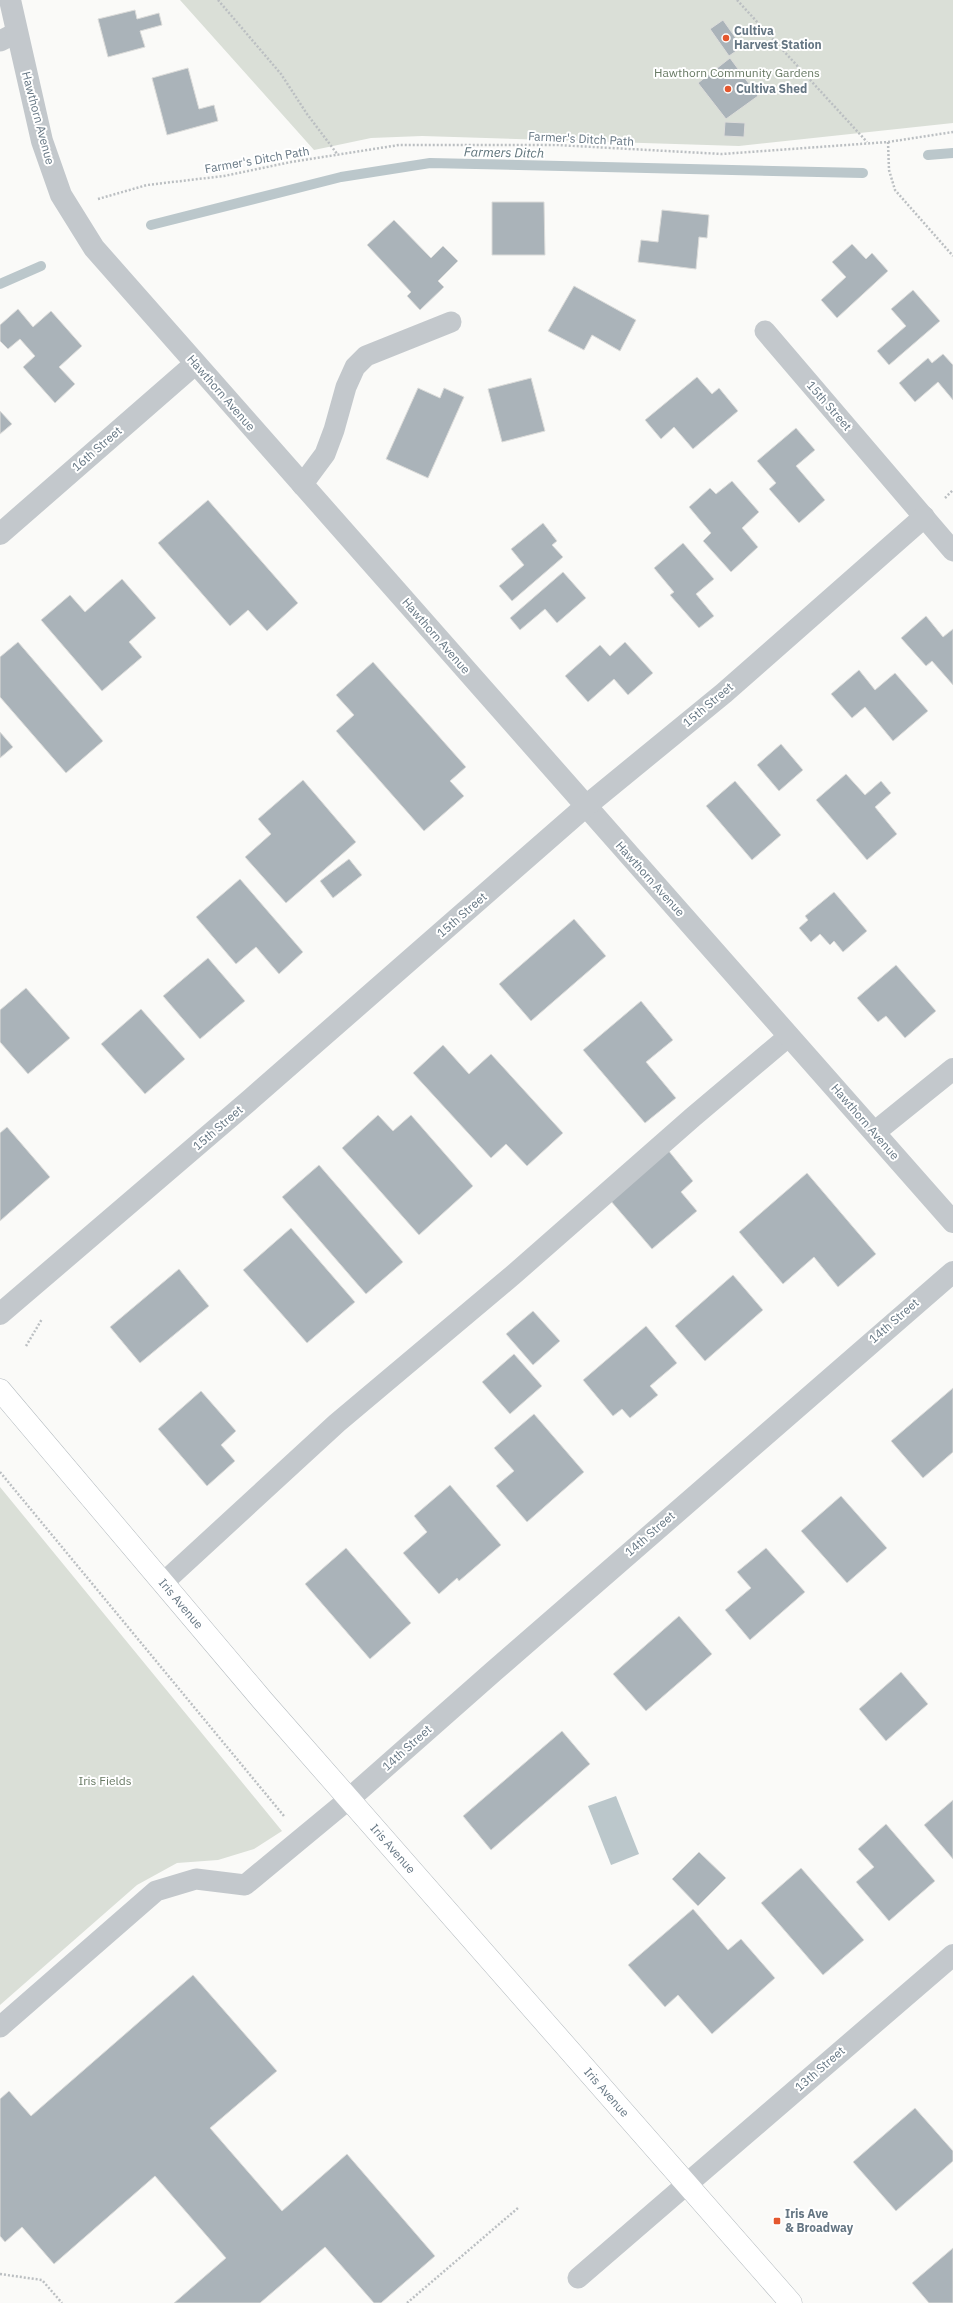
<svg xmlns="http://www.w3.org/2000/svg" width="953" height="2303" viewBox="0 0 953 2303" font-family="'IBM Plex Sans',sans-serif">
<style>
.green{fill:#dadfd7}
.water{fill:#bbc7cb}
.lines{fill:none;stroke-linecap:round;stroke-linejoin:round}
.stream{stroke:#bbc7cb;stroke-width:10}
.building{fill:#aab3b9;stroke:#dcdcda}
.secondary-casing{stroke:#b3babf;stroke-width:23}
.path{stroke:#bbbfc2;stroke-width:2.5;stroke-dasharray:2 2;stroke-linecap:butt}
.lane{stroke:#c3c8cc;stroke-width:21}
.street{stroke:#c3c8cc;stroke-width:22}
.secondary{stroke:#fff;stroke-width:22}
.poi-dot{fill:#e4572e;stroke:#fff;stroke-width:1.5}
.labels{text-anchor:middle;stroke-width:4;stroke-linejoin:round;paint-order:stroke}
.poi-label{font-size:12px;font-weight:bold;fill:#657683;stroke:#fff;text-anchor:start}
.park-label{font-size:12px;fill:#687a64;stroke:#fff}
.street-label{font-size:12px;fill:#657683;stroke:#fff}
.water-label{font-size:13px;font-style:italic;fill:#60757c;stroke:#fff}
</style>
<rect width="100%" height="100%" fill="#fafaf8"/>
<g class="green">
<polygon points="180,0 953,0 953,123 739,146 422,136 371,138 314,150"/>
<polygon points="0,1487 282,1831 254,1849 218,1860 177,1863 137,1885 0,2005"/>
</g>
<polygon class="water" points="616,1796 639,1854 611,1865 588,1806"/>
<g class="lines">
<g class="stream">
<polyline points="928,155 953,153"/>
<polyline points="151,225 341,177 430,163 863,173"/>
<polyline points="0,284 41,266"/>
</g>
</g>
<g class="building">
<polygon points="135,10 137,19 159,13 162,25 140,31 145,47 108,57 98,19"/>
<polygon points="723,20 742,47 729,56 710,29"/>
<polygon points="730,58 758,96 726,119 698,83"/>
<polygon points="188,68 199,109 214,105 218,121 167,135 152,78"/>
<polygon points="725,122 745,123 744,137 724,136"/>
<polygon points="492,202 544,202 545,255 492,255"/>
<polygon points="662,210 709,215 707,238 699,237 696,269 638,262 641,240 658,242"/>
<polygon points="394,220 431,258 443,246 458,261 438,281 444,287 420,310 407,296 411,292 367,245"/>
<polygon points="852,244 866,259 872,253 888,271 837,318 821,300 846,277 832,262"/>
<polygon points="574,286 636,320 620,351 592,335 584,350 548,331"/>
<polygon points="913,290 940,321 889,365 877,351 906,326 891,309"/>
<polygon points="18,309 33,327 51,311 82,346 59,367 75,384 55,403 23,367 35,356 20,339 8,349 0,341 0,325"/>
<polygon points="943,354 953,365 953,400 938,382 915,402 899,383 928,358 932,363"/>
<polygon points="697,377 712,394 719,388 738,411 693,449 674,427 661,439 645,420"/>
<polygon points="531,378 545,431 502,442 488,389"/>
<polygon points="418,388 440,398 444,388 464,397 428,478 386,459"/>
<polygon points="0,411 12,424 0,434"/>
<polygon points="796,428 815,450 796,466 825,500 799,523 769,489 776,483 757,461"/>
<polygon points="732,481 759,512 742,528 758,547 731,572 703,541 711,533 689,507 710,488 716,494"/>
<polygon points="208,500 298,603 267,631 248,610 230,626 158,543"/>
<polygon points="543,523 557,541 552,545 563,557 512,601 499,586 524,565 511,549"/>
<polygon points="683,543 714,579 696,594 714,616 699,628 670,595 674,592 654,568"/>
<polygon points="563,572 586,598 557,623 545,609 520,630 510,618"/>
<polygon points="122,579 156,618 129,642 142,657 102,691 41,620 70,595 85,612"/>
<polygon points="926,616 943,637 953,629 953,685 932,661 926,666 901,638"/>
<polygon points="18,642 103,741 66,773 0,697 0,657"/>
<polygon points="625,642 653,673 628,695 614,679 588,702 565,676 600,645 610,656"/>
<polygon points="373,662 466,767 450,781 464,796 424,831 336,731 354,715 336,695"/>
<polygon points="859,670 875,690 895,673 928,711 893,741 865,707 852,718 831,694"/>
<polygon points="0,732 13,747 0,758"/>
<polygon points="781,744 803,770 779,791 757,765"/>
<polygon points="846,774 865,795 881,781 891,793 875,807 897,834 867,860 816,800"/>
<polygon points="303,780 356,842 286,903 245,857 271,834 258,819"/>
<polygon points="735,781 781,835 752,860 706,806"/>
<polygon points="349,859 362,875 333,898 320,881"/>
<polygon points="240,879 303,952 279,974 256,947 236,964 196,917"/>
<polygon points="834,892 867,931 843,952 834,941 830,945 820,934 811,942 799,928 808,920 805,916"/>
<polygon points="574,919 606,956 531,1021 499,984"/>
<polygon points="208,958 245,1001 200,1039 163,996"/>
<polygon points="896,965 936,1011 905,1038 886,1016 878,1022 857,998"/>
<polygon points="26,988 70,1038 28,1074 0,1042 0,1010"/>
<polygon points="641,1001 673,1040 646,1062 676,1098 645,1123 583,1050"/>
<polygon points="141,1009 185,1059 145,1094 101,1044"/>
<polygon points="443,1045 469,1074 491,1054 563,1133 527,1166 506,1144 491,1158 413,1073"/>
<polygon points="378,1115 393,1131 411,1115 473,1186 419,1235 342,1148"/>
<polygon points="7,1127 50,1177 0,1221 0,1133"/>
<polygon points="668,1150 693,1181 681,1192 697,1211 652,1249 610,1200"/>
<polygon points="319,1165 403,1262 366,1294 282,1197"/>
<polygon points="807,1173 876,1254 838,1287 814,1257 783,1284 739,1232"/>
<polygon points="291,1228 355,1302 307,1343 243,1270"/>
<polygon points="179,1269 209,1306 140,1363 110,1327"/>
<polygon points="733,1275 763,1310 705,1361 675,1326"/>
<polygon points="533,1311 560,1341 533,1365 506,1334"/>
<polygon points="646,1326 677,1363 650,1386 658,1395 630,1418 622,1409 613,1416 583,1380"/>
<polygon points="514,1354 542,1386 510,1414 482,1382"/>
<polygon points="953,1388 953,1452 923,1478 891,1441"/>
<polygon points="201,1391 236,1431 221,1445 235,1461 207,1486 158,1429"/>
<polygon points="534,1414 584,1472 527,1522 496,1486 514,1471 494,1448"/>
<polygon points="450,1485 501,1545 459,1581 457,1578 439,1594 403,1553 427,1532 414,1516"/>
<polygon points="841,1496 887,1548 847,1583 801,1531"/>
<polygon points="346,1548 411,1623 370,1659 305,1584"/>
<polygon points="766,1548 805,1592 750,1640 725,1610 751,1588 737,1572"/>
<polygon points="679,1616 712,1654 646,1711 613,1674"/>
<polygon points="901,1672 928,1704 886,1741 859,1709"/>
<polygon points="562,1731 590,1764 491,1850 463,1816"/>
<polygon points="953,1800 953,1859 924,1825"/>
<polygon points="886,1824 935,1881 889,1921 856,1882 874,1867 858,1849"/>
<polygon points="699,1852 726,1878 698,1906 672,1879"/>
<polygon points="801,1868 864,1940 823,1975 761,1903"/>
<polygon points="693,1909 728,1950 741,1939 775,1978 712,2034 678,1995 665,2007 628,1965"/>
<polygon points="193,1975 277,2071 210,2128 282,2211 347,2154 435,2256 381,2303 374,2303 325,2247 260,2303 174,2303 226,2258 155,2176 54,2264 22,2227 5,2242 0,2236 0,2099 9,2091 31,2116"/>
<polygon points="915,2108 953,2151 953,2161 896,2211 853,2162"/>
<polygon points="953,2248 953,2303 929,2303 912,2283"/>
</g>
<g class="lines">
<g class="secondary-casing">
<g id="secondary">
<path id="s1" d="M0 1390 263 1701 791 2303"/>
</g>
</g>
<g class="path">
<polyline points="218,0 281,74 307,114 338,155"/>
<polyline points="737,0 867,142"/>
<polyline points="888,142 889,170 895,190 953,256"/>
<polyline points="98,199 147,185 224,176 291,162 399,145 557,145 722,154 888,142 953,132"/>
<polyline points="945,498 953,490"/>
<polyline points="26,1346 42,1319"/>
<polyline points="0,1472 284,1816"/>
<polyline points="0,2274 42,2280 62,2303"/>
<polyline points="407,2303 518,2208"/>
</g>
<g class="lane">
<polyline points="0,41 16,33"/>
<polyline points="765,331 953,551"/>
<polyline points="302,485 325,454 334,430 346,387 355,367 366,356 451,322"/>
<polyline points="163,1583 337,1423 513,1275 693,1117 789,1036"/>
<polyline points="0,2027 156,1891 196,1879 245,1885 349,1799"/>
<polyline points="578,2278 687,2184"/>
</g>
<g class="street">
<polyline points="10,0 42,141 61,195 94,248 953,1222"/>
<polyline points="0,534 195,364"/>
<polyline points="875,1132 953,1069"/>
<polyline points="0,1314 251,1099 586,806 724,693 924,517"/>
<polyline points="349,1799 494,1671 953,1272"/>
<polyline points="687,2184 953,1955"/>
</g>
<use href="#secondary" class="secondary"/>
</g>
<g class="poi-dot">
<circle cx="726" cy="38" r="4"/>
<circle cx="728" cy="89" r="4"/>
<rect x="773" y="2217" width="8" height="8" rx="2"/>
</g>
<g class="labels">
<g class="poi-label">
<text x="734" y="35">Cultiva<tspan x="734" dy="14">Harvest Station</tspan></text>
<text x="736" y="93">Cultiva Shed</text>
<text x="785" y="2218">Iris Ave<tspan x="785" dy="14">&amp; Broadway</tspan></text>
</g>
<g class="park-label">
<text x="737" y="77">Hawthorn Community Gardens</text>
<text x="105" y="1785">Iris Fields</text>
</g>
<g class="street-label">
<text transform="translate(38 118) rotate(75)" y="4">Hawthorn Avenue</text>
<text transform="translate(581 139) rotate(3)" y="4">Farmer's Ditch Path</text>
<text transform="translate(257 160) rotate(-10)" y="4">Farmer's Ditch Path</text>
<text transform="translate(221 393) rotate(49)" y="4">Hawthorn Avenue</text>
<text transform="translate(829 406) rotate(49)" y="4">15th Street</text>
<text transform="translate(97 449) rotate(-41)" y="4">16th Street</text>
<text transform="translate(436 636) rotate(49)" y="4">Hawthorn Avenue</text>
<text transform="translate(708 705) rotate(-40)" y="4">15th Street</text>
<text transform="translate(650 879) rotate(48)" y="4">Hawthorn Avenue</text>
<text transform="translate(462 915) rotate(-41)" y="4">15th Street</text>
<text transform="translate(865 1122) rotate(49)" y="4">Hawthorn Avenue</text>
<text transform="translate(218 1128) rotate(-41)" y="4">15th Street</text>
<text transform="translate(894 1321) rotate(-41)" y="4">14th Street</text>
<text transform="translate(650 1534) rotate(-41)" y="4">14th Street</text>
<text dy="4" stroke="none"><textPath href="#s1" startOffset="280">Iris Avenue</textPath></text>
<text transform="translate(407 1748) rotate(-42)" y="4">14th Street</text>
<text dy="4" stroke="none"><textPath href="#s1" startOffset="604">Iris Avenue</textPath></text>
<text transform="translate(820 2069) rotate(-41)" y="4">13th Street</text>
<text dy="4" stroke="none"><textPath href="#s1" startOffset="928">Iris Avenue</textPath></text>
</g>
<g class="water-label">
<text transform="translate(504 152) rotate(1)" y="5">Farmers Ditch</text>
</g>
</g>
</svg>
